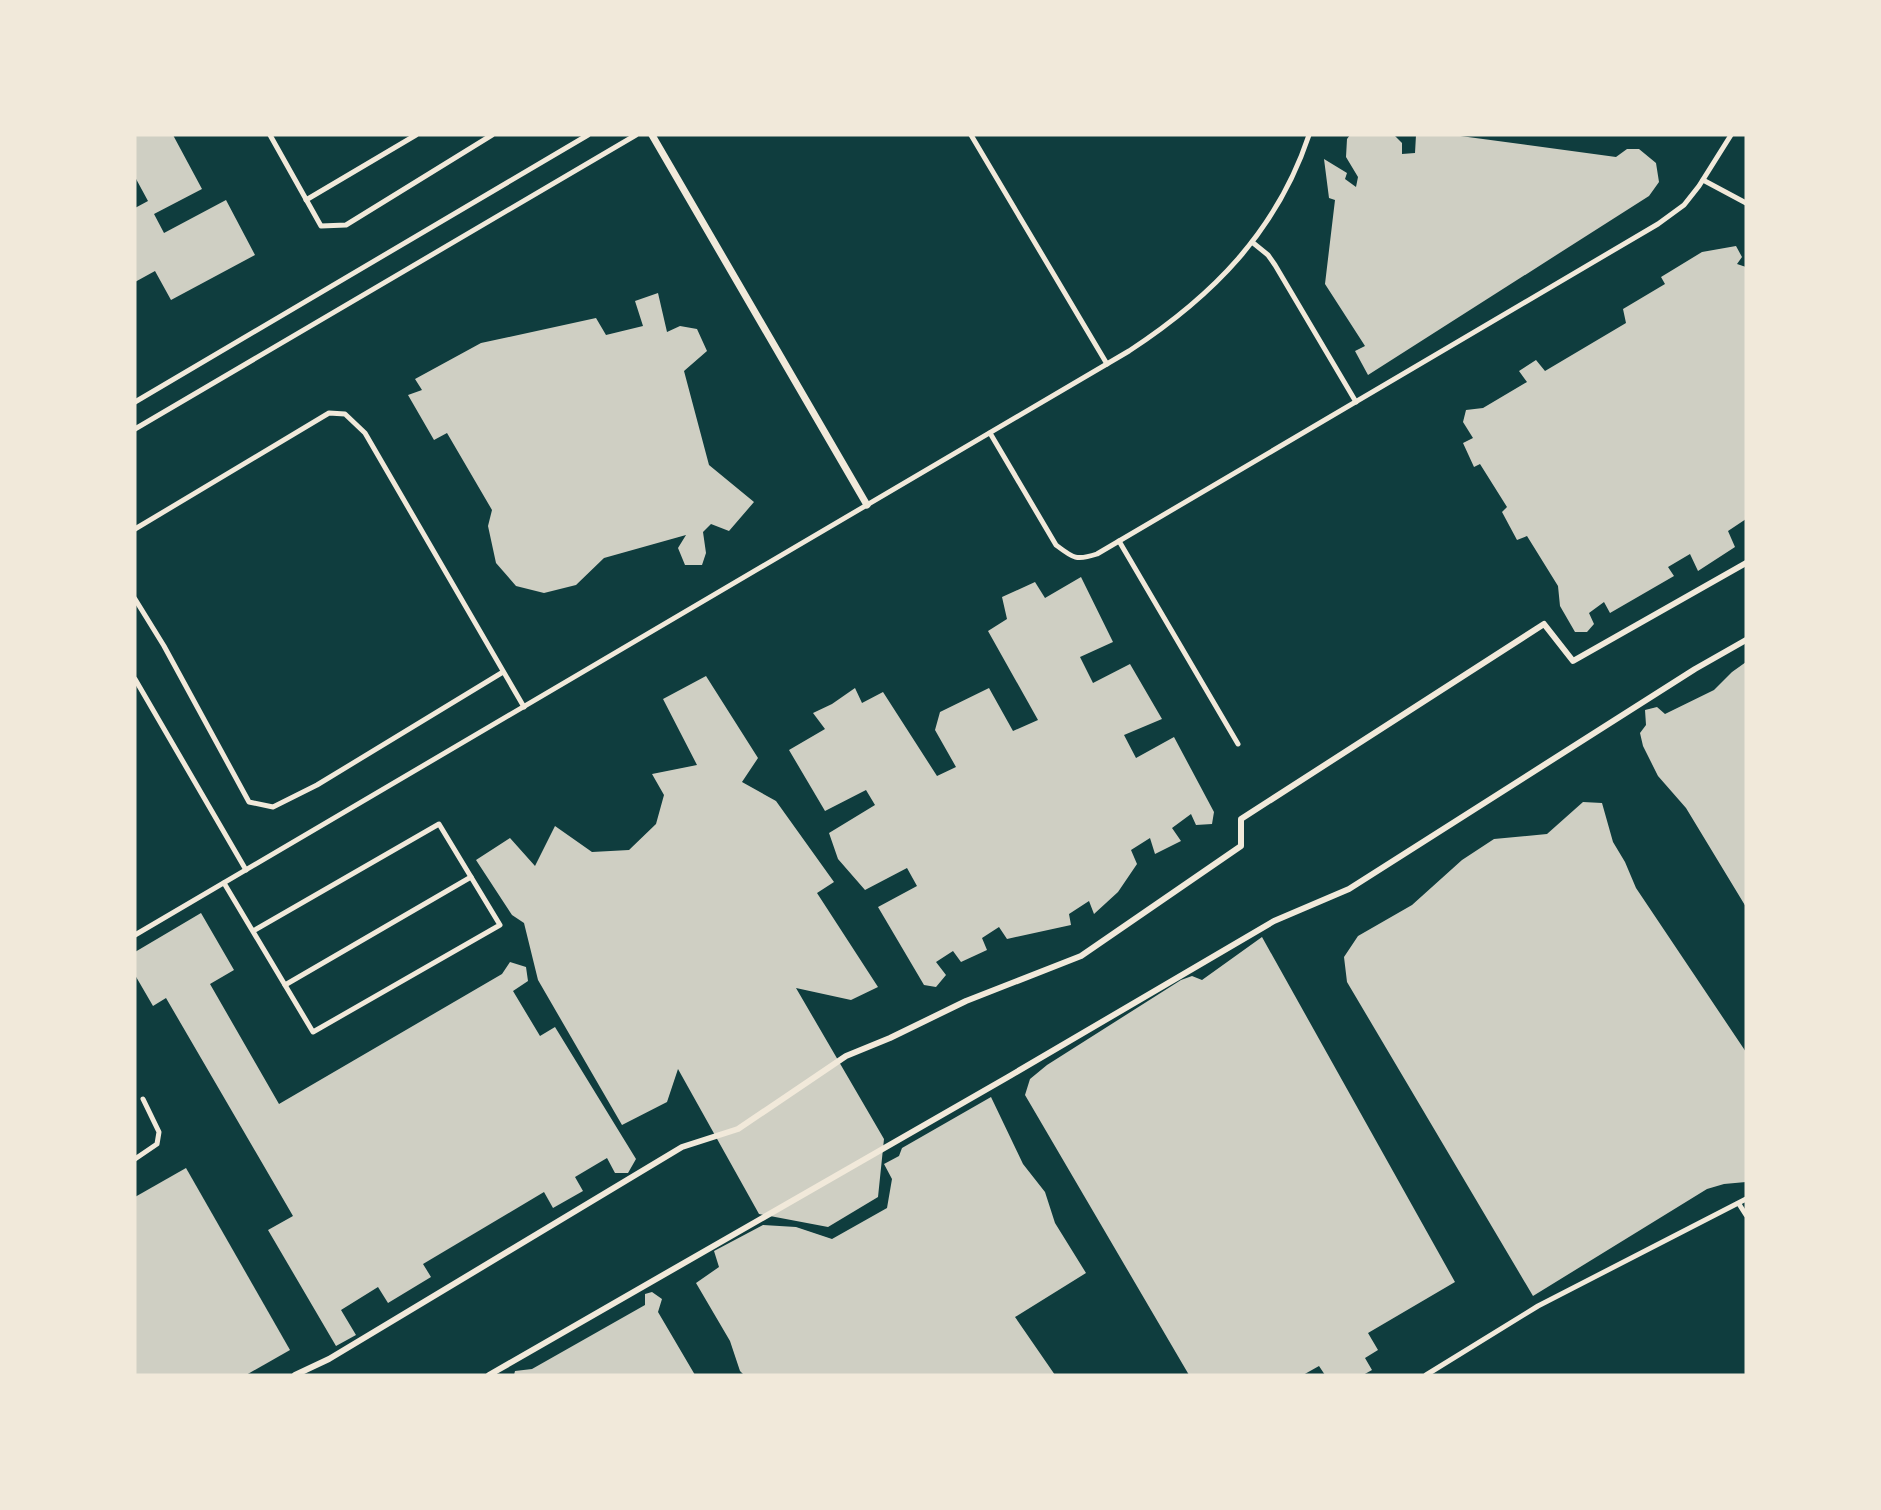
<svg xmlns="http://www.w3.org/2000/svg" width="1881" height="1510" viewBox="0 0 1881 1510" font-family="'Public Sans',sans-serif">
<style>
.building{fill:#cfcfc3}
.lines{fill:none;stroke-linecap:round;stroke-linejoin:round}
.service{stroke:#f1e9da;stroke-width:5}
.pedestrian{stroke:#f1e9da;stroke-width:6}
.minor{stroke:#f1e9da;stroke-width:7}
</style>
<rect width="100%" height="100%" fill="#0f3d3e"/>
<g class="building">
<polygon points="135,135 173,135 202,189 154,214 164,233 226,200 255,255 171,300 155,271 135,282 135,208 148,201 135,177"/>
<polygon points="1350,135 1394,135 1402,143 1402,154 1415,153 1416,135 1453,135 1616,157 1627,149 1639,149 1656,163 1659,182 1649,196 1368,375 1355,351 1365,346 1325,284 1335,200 1329,198 1324,159 1347,173 1345,179 1356,187 1358,177 1346,157 1347,139"/>
<polygon points="1736,246 1742,257 1737,264 1746,267 1746,519 1728,531 1735,547 1698,571 1690,554 1668,567 1674,576 1610,613 1604,602 1589,613 1594,624 1587,632 1575,632 1560,606 1558,586 1527,536 1517,540 1502,512 1507,507 1480,464 1474,467 1463,443 1473,438 1463,422 1466,410 1483,408 1527,382 1519,371 1536,360 1545,371 1626,323 1623,309 1665,284 1661,277 1702,252"/>
<polygon points="658,293 667,332 680,326 697,329 707,351 684,371 709,465 754,502 729,531 711,524 703,532 706,553 702,565 685,565 678,548 686,535 604,558 576,585 544,593 516,586 496,563 488,526 492,510 447,433 434,440 408,395 422,390 415,379 481,343 596,318 606,335 643,326 635,301"/>
<polygon points="1081,577 1113,642 1080,657 1093,683 1130,664 1162,719 1124,735 1136,758 1174,737 1214,812 1212,824 1196,825 1191,814 1172,828 1181,841 1155,854 1150,838 1131,850 1137,864 1118,892 1094,914 1089,901 1069,914 1071,925 1007,939 999,927 982,938 987,950 961,962 953,951 936,962 946,975 936,987 924,985 878,907 917,886 907,868 865,890 838,859 829,833 875,805 866,790 825,811 789,750 825,729 813,713 832,704 855,688 862,703 883,692 937,776 956,767 935,730 940,712 989,688 1013,731 1038,720 988,631 1007,619 1002,597 1035,582 1045,598"/>
<polygon points="1746,662 1746,907 1686,808 1658,776 1643,746 1640,733 1646,725 1645,710 1657,707 1665,714 1714,690 1732,672"/>
<polygon points="706,676 758,758 742,782 776,801 834,882 817,893 878,987 851,1000 796,988 884,1139 878,1197 828,1227 759,1214 678,1069 667,1102 622,1125 538,980 524,923 512,915 476,860 510,838 535,866 555,826 592,852 629,850 656,824 664,795 652,774 697,765 663,699"/>
<polygon points="1583,802 1602,803 1613,842 1625,862 1636,888 1746,1052 1746,1182 1724,1184 1707,1189 1533,1296 1347,982 1344,957 1358,936 1412,905 1462,860 1494,839 1547,834"/>
<polygon points="201,913 234,970 210,984 279,1104 502,974 510,962 526,967 528,981 513,991 540,1036 555,1027 636,1159 628,1173 615,1173 607,1158 575,1177 583,1191 553,1208 544,1192 423,1264 431,1277 388,1303 378,1287 341,1310 356,1335 336,1346 268,1230 293,1216 166,998 153,1006 135,975 135,952"/>
<polygon points="1262,937 1455,1282 1368,1333 1378,1350 1365,1358 1372,1370 1363,1375 1325,1375 1319,1366 1303,1375 1189,1375 1025,1095 1030,1079 1047,1065 1181,980 1192,976 1202,980"/>
<polygon points="991,1097 1023,1164 1045,1192 1055,1223 1086,1273 1015,1317 1055,1375 744,1375 740,1371 730,1341 696,1283 719,1267 714,1251 763,1225 796,1227 832,1239 887,1208 892,1179 884,1164 899,1156 902,1148"/>
<polygon points="186,1168 290,1350 246,1375 135,1375 135,1197"/>
<polygon points="652,1292 662,1299 658,1312 695,1375 514,1375 515,1371 532,1369 645,1305 645,1294"/>
</g>
<g class="lines">
<g class="service">
<polyline points="270,135 321,226 346,225 492,135"/>
<polyline points="971,135 1107,364"/>
<polyline points="1703,180 1746,203"/>
<polyline points="306,200 416,135"/>
<polyline points="1252,242 1268,255 1275,265 1356,402"/>
<polyline points="135,402 588,135"/>
<polyline points="135,429 636,135"/>
<path d="M990 433 1056 545C1073 558 1076 561 1097 554L1658 224 1684 205 1699 186 1731 135"/>
<polyline points="135,529 329,413 345,414 365,433 524,707"/>
<polyline points="1119,541 1238,744"/>
<polyline points="135,599 164,646 249,802 273,807 317,785 503,672"/>
<polyline points="135,679 246,870"/>
<polyline points="224,883 313,1032 500,925 439,824 253,931"/>
<path d="M135 935 1129 351C1213 296 1277 231 1309 135"/>
<polyline points="285,985 471,877"/>
<polyline points="135,1159 157,1144 159,1132 143,1099"/>
<polyline points="1739,1204 1746,1215"/>
<polyline points="1426,1375 1538,1306 1746,1199"/>
</g>
<g class="pedestrian">
<polyline points="295,1375 329,1359 682,1147 738,1129 846,1056 890,1038 966,1001 1081,956 1241,846 1241,819 1544,624 1573,661 1746,563"/>
<polyline points="489,1375 1008,1077 1274,921 1349,889 1695,669 1746,640"/>
</g>
<polyline class="minor" points="652,135 867,505"/>
</g>
<rect width="1881" height="1510" fill="none" stroke="#f1e9da" stroke-width="273"/>
</svg>
